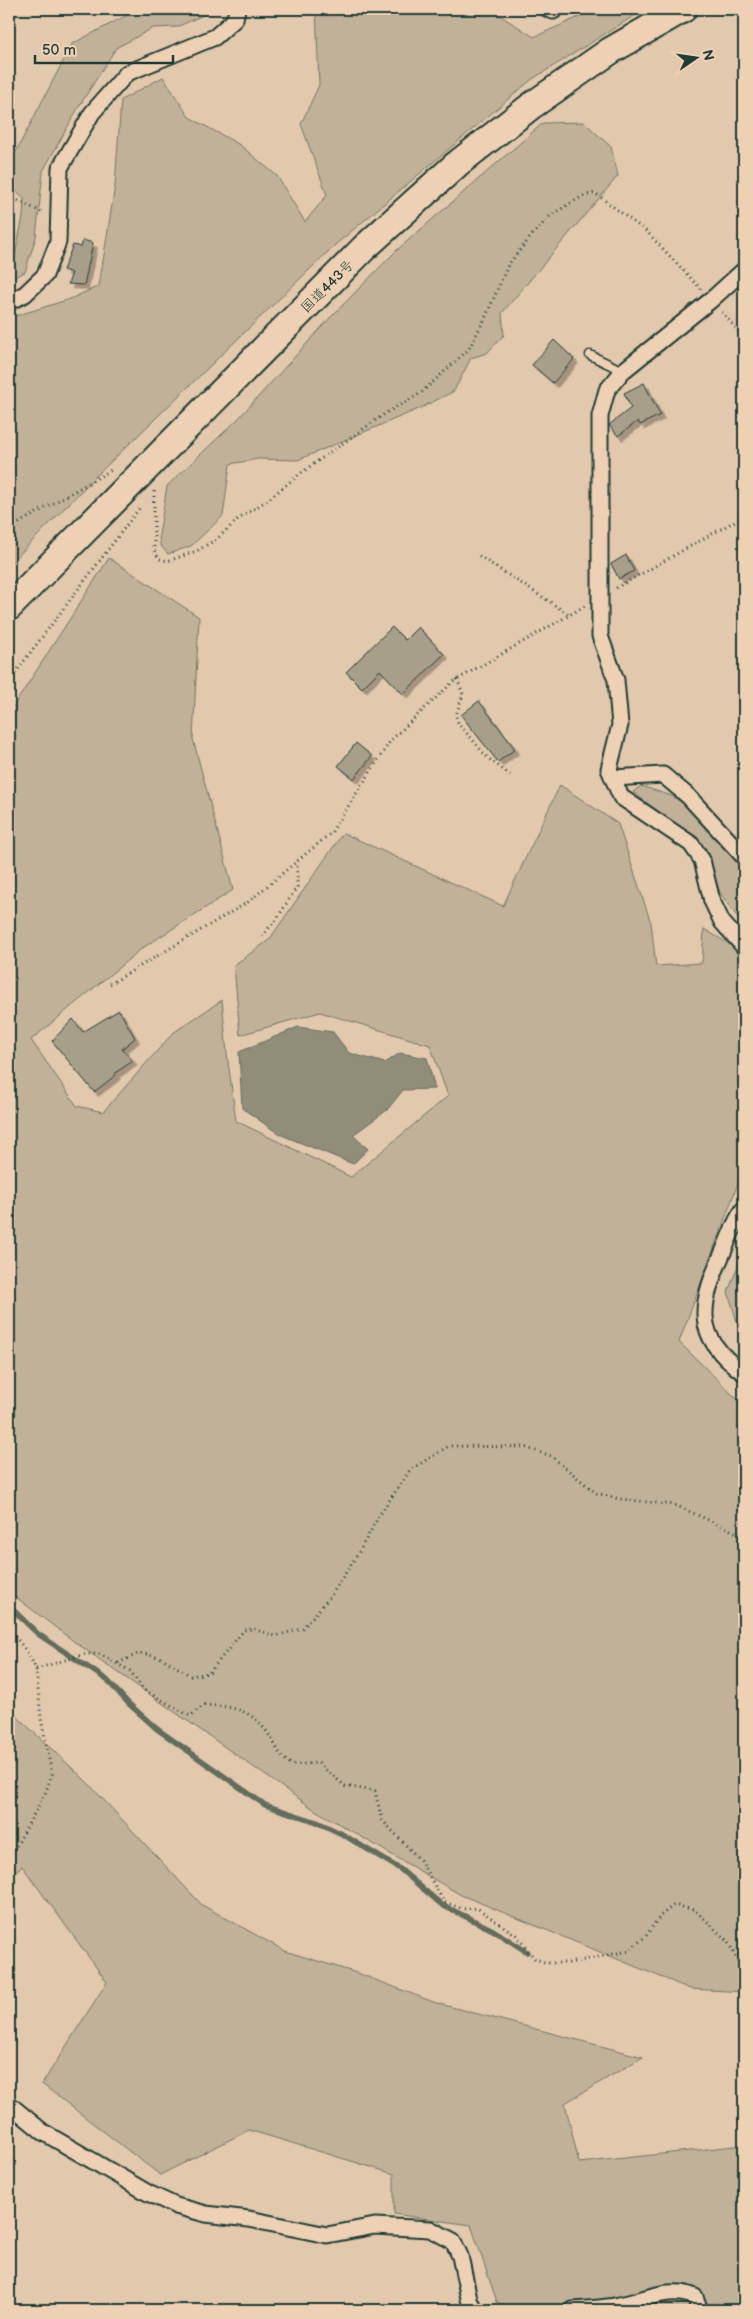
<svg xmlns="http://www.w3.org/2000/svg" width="753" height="2319" viewBox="0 0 753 2319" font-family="'Balsamiq Sans','Klee One',sans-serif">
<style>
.green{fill:#c1b199;stroke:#707766}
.water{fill:#908d79;stroke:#636d5d}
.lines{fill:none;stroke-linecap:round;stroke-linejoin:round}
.stream{stroke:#636d5d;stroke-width:5.5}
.building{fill:#a89f8a;stroke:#1f3d34;filter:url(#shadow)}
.lane-casing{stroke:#1f3d34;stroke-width:11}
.street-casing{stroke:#1f3d34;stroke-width:19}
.highway-casing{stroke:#1f3d34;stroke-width:30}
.path{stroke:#1f3d34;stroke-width:3;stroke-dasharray:1 4;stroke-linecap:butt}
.lane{stroke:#eed1b5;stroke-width:8}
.street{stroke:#eed1b5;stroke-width:15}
.highway{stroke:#eed1b5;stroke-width:26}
.labels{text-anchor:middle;stroke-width:4.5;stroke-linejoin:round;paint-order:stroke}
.street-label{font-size:14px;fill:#1f3d34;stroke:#eed1b5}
</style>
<defs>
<filter id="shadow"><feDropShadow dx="4.5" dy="4.5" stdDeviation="0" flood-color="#0004"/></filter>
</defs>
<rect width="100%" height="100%" fill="#e2c8ad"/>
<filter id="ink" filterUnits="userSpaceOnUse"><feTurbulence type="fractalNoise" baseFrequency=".02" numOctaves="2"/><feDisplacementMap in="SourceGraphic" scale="10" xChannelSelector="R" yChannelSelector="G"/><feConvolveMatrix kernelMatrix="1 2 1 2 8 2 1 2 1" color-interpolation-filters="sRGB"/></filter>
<g filter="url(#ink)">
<g class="green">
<polygon points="139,9 208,9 207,13 177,27 153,28 116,48 78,108 43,171 36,237 25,272 10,279 23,217 24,198 9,184 9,165 72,44"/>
<polygon points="316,9 493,9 496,13 534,37 597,9 645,9 531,80 335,245 95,477 9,565 9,318 70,299 99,286 115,186 121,100 163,77 189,117 240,145 277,176 305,222 327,195 301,124 319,85"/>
<polygon points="584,122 611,147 618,176 502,313 504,335 487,353 471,358 454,391 421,408 298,460 258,459 230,464 223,516 191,546 168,554 160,545 159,535 167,486 237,420 330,318 396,251 543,123"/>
<polygon points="109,558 199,617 193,739 233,890 141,949 31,1040 77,1106 103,1112 173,1033 222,1000 227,1054 236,1121 351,1177 448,1096 430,1045 320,1012 240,1035 234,965 269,940 343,833 503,906 560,785 618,824 651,923 656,966 702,963 704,929 744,953 744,1167 679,1342 744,1406 744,1992 690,1989 461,1895 315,1810 76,1643 9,1592 9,707 13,707"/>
<polygon points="641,786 672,796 698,814 744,870 744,926 720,893 706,848 633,792"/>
<polygon points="744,1250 744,1345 728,1292"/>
<polygon points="9,1709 86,1781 202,1905 285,1951 360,1974 436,2003 643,2057 565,2103 579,2163 744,2145 744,2310 516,2310 497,2302 471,2225 394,2214 394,2174 249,2130 160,2175 42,2084 107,1982 22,1866 9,1877"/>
</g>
<polygon class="water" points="298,1027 333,1032 349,1053 385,1063 400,1053 427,1058 435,1089 403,1090 387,1110 353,1135 368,1149 353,1164 279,1134 242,1108 239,1052"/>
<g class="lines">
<polyline class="stream" points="9,1606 38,1634 107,1680 129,1704 157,1729 265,1805 317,1822 342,1834 400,1869 442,1905 493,1930 527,1952"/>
</g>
<g class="building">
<polygon points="83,240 93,243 84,285 68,284 72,273 63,270 73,245 81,247"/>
<polygon points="554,340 574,359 553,383 532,365"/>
<polygon points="644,383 660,415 640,425 638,421 618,436 609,425 631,408 624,393"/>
<polygon points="626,555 634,571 619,579 611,564"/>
<polygon points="392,627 405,640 418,627 444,654 403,694 380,670 362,688 346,672"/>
<polygon points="479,701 515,749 498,762 461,715"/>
<polygon points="356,743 372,756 354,779 338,766"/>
<polygon points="119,1010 135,1038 122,1049 133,1061 115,1073 116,1075 94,1092 52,1041 73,1019 83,1032"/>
</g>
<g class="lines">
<g class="lane-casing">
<polyline id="lane" points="590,355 623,371"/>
</g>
<g class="street-casing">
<g id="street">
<polyline points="548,9 553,11 556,9"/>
<polyline points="744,270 711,300 623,371 607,390 600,416 600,636 616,680 620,725 609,769 621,797 691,844 702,860 712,901 722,922 744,947"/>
<polyline points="9,302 25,294 45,275 58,242 60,168 92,113 127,73 215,37 235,19 237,9"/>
<polyline points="613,778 663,775 688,796 744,857"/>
<path d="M744 1209C735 1220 730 1236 724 1250 700 1303 691 1336 744 1373"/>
<polyline points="9,2104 43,2132 148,2193 176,2206 206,2214 249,2219 327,2235 375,2226 430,2229 453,2241 460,2256 470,2303 476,2310"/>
<path d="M572 2310C588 2309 604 2308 619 2305 643 2301 671 2285 695 2297L700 2310"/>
</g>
</g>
<g class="highway-casing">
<polyline id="highway" points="9,607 364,248 457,164 531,106 610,51 683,9"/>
</g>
<g class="path">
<polyline points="9,196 43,213"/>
<polyline points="722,312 744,338"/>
<polyline points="154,491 154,550 159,559 168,561 197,551 218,538 237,520 266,501 305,470 386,413 421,393 469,349 487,314 508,265 532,235 551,215 583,196 595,193 647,232 701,289"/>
<polyline points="9,526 19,523 113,469"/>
<polyline points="479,556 570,615"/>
<polyline points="616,588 744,516"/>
<polyline points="457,679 463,694 456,716 458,723 488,758 510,775"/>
<polyline points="9,681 141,506"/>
<polyline points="262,936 278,917 297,887 297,864"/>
<polyline points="110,984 248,902 331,833 391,740 453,682 585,606"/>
<polyline points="9,1628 29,1655 36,1669 41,1718 52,1774 45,1794 9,1859"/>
<polyline points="118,1663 140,1653 162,1658 191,1676 209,1673 244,1630 253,1629 276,1636 303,1628 330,1597 359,1552 380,1514 410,1470 449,1446 524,1447 551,1456 596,1493 620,1499 675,1505 744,1536"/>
<path d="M36 1669 85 1654H100L130 1671 144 1690 190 1716 204 1705C236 1707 253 1709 271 1738 280 1752 277 1754 292 1765L318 1763 345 1786 375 1791 382 1820 420 1860 444 1902 463 1909 477 1908 516 1935 535 1959 547 1963H569L628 1951 646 1936 660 1916 674 1905 694 1910 706 1920 728 1942 738 1961 744 1998 739 2040 744 2051"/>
</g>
<use href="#lane" class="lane"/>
<use href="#street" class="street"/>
<use href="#highway" class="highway"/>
</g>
</g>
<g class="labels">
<g class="street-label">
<text transform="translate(327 286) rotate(-45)" y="5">国道443号</text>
</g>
</g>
<rect width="753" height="2319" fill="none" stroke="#eed1b5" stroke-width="30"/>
<rect x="15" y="15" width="723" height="2289" fill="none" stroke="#1f3d34" stroke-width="2" filter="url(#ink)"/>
<g transform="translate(696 58) rotate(77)" stroke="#eed1b5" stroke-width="4" paint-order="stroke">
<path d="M0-4L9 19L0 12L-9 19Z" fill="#1f3d34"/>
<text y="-8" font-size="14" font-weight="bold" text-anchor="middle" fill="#1f3d34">N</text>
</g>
<path d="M35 55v8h138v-8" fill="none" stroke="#1f3d34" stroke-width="2.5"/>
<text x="42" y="55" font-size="15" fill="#1f3d34" stroke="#eed1b5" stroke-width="4" paint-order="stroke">50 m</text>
</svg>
